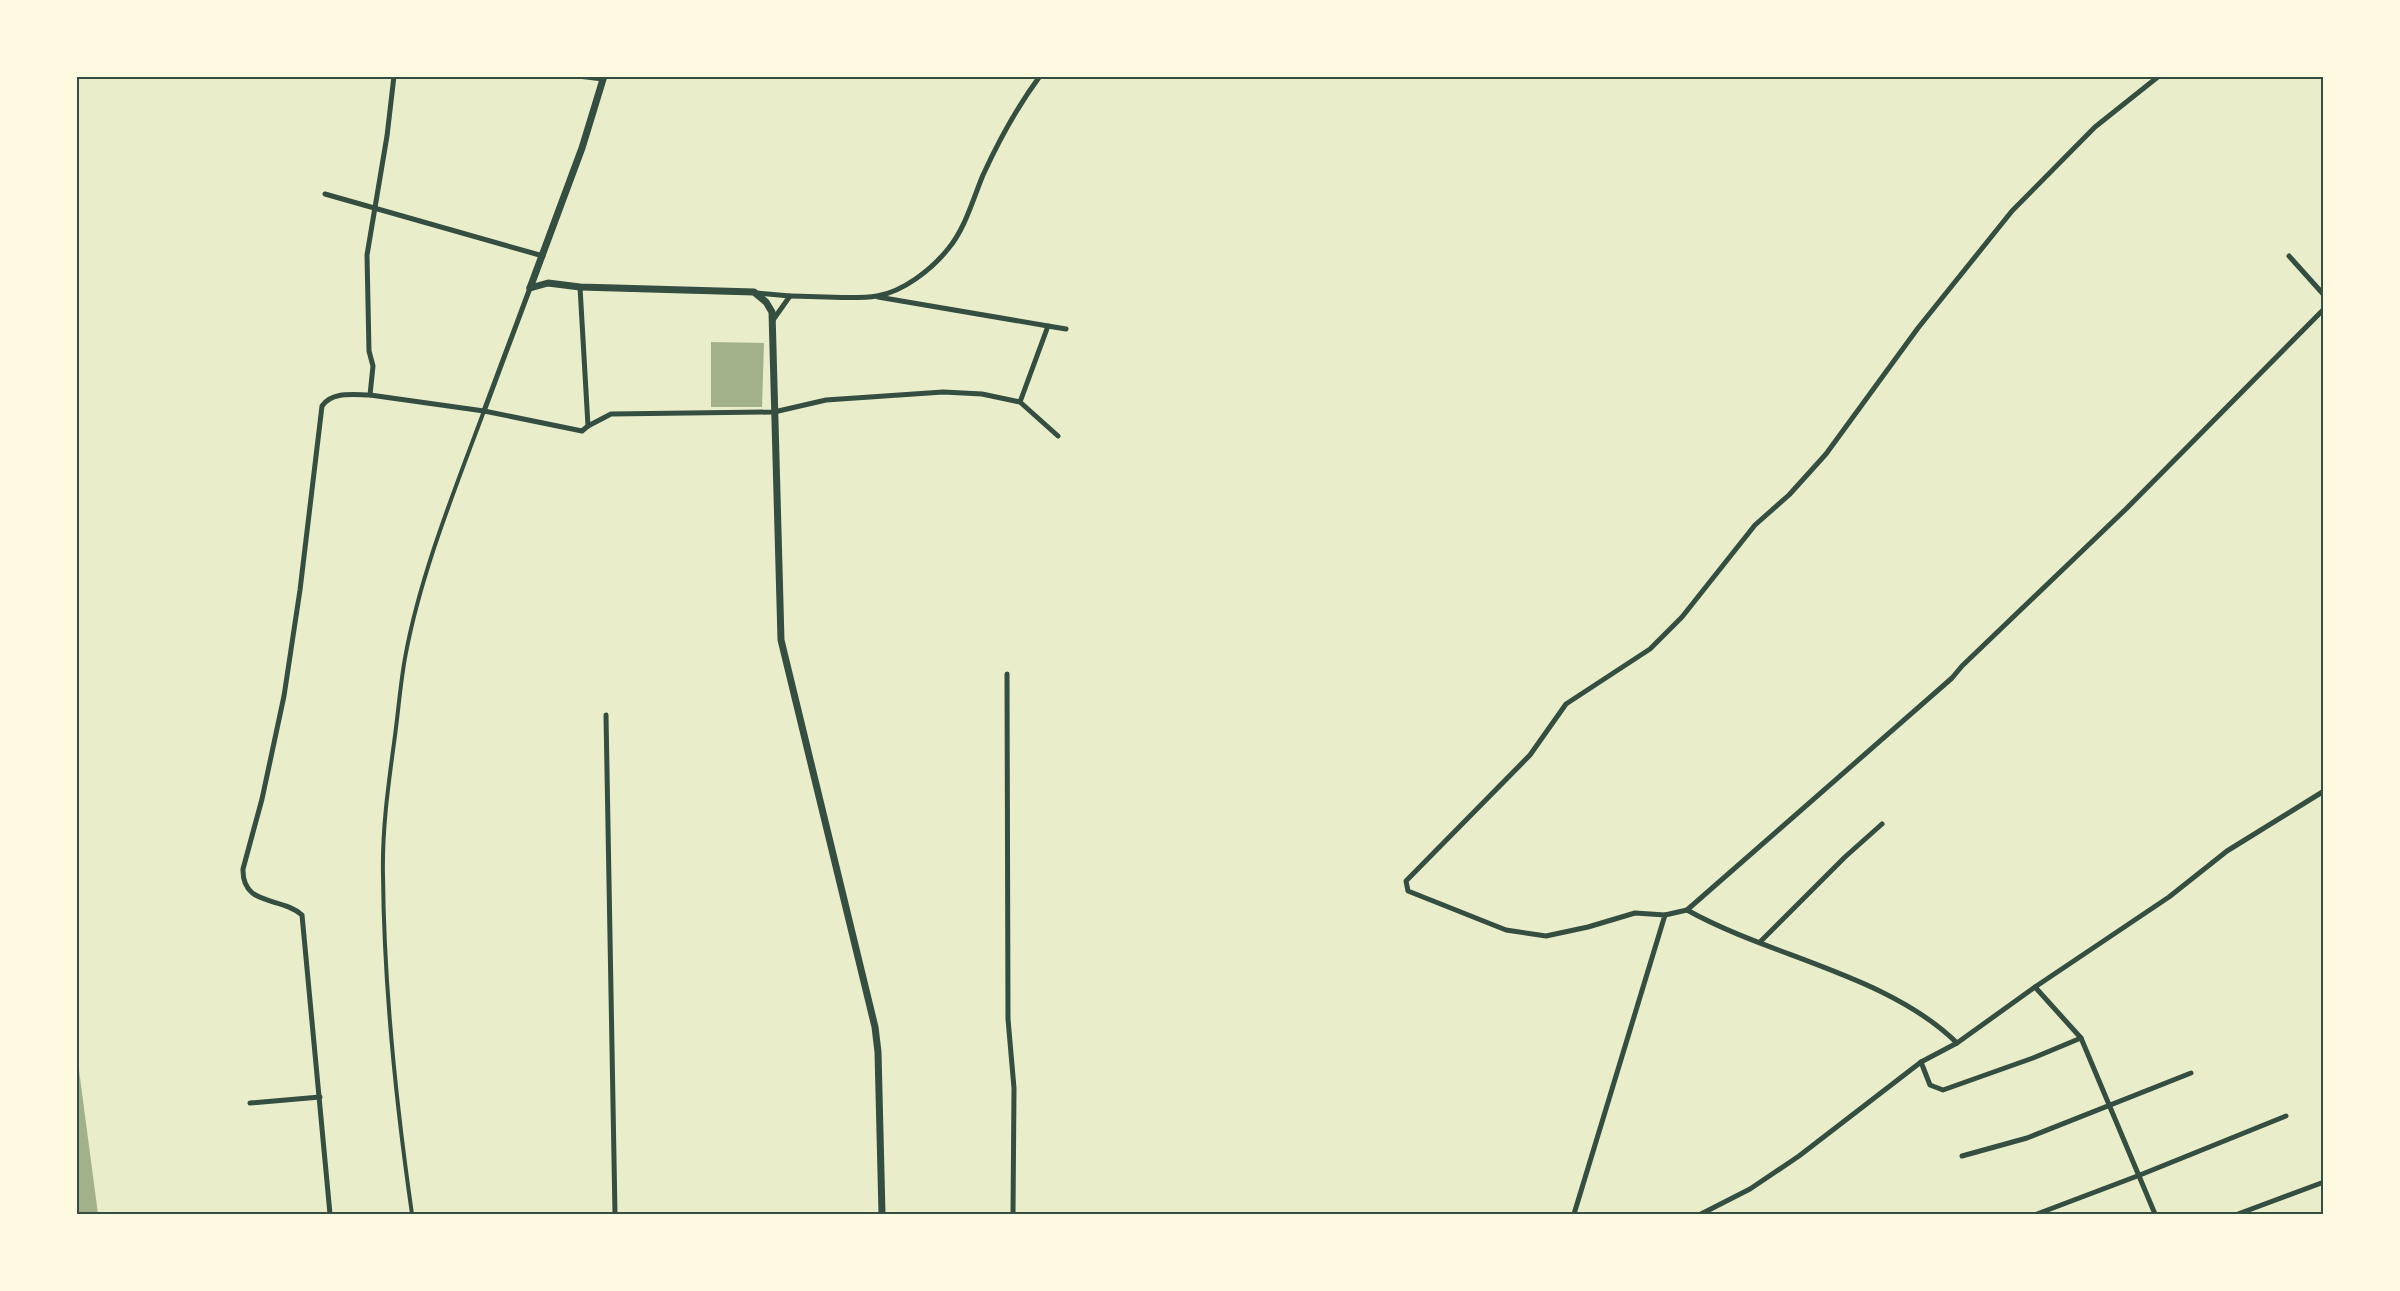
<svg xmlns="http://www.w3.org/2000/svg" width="2400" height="1291" viewBox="0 0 2400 1291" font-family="'Source Serif 4',serif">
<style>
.water{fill:#a3b18a}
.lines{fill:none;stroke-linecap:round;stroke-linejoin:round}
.pedestrian{stroke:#344e41;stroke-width:4}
.minor{stroke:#344e41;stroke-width:5}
.tertiary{stroke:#344e41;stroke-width:7}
.neatline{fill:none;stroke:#344e41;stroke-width:2}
</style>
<rect width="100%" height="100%" fill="#e9edc9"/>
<g class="water">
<polygon points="711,342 764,343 762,407 711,407"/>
<polygon points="77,1055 98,1214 77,1214"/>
</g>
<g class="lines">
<path class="pedestrian" d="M412 1214C396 1103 384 988 383 875 382 831 388 787 394 743 398 715 400 686 405 658 420 575 455 489 484 411"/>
<g class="minor">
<polyline points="578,76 603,79"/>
<polyline points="325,194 543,256"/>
<polyline points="2289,256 2324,295"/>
<polyline points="756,293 790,296 773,320"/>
<path d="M790 296C815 296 854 300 877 296 903 292 932 269 948 249 965 229 973 199 983 175 999 140 1017 107 1040 76"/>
<polyline points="878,297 1048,326 1020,402"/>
<polyline points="1048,326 1066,329"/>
<polyline points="370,395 484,411 530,288"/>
<polyline points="484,411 582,431 588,426 580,287"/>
<polyline points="588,426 611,414 774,412 826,400 943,392 982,394 1020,402 1058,436"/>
<polyline points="1007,674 1008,1019 1014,1088 1013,1214"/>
<polyline points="606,715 615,1214"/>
<path d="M1687 910C1771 957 1888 975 1957 1043"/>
<polyline points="1665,915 1687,910 1952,678 1962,666 2126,509 2324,309"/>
<polyline points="1760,942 1845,857 1882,824"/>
<polyline points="2035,987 2081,1038 2155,1214"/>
<polyline points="2081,1038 2033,1058 1943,1090 1930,1085 1921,1062 1957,1043 2035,987 2169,897 2227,851 2324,791"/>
<polyline points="250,1103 320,1097"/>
<polyline points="1962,1156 2027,1138 2191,1073"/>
<path d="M330 1214 302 915C281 896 242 907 243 869L262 799 284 696 300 590 322 406C332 391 354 395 370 395L373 366 369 351 367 255 387 136 394 76"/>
<polyline points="1574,1214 1665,915 1635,913 1588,927 1546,936 1506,930 1408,891 1406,881 1530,755 1566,704 1650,649 1682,617 1755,525 1789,495 1826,454 1918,328 2012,211 2095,127 2159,76"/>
<polyline points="1701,1214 1750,1189 1799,1156 1921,1062"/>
<polyline points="2037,1214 2140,1175 2286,1116"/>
<polyline points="2238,1214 2324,1182"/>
</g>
<g class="tertiary">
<polyline points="530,288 548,283 580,287 754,292 766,302 772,312 781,640 875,1027 878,1052 882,1214"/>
<polyline points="530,288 582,148 604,76"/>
</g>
</g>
<rect width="2400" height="1291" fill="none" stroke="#fefae0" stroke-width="156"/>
<rect x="78" y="78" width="2244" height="1135" class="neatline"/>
</svg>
